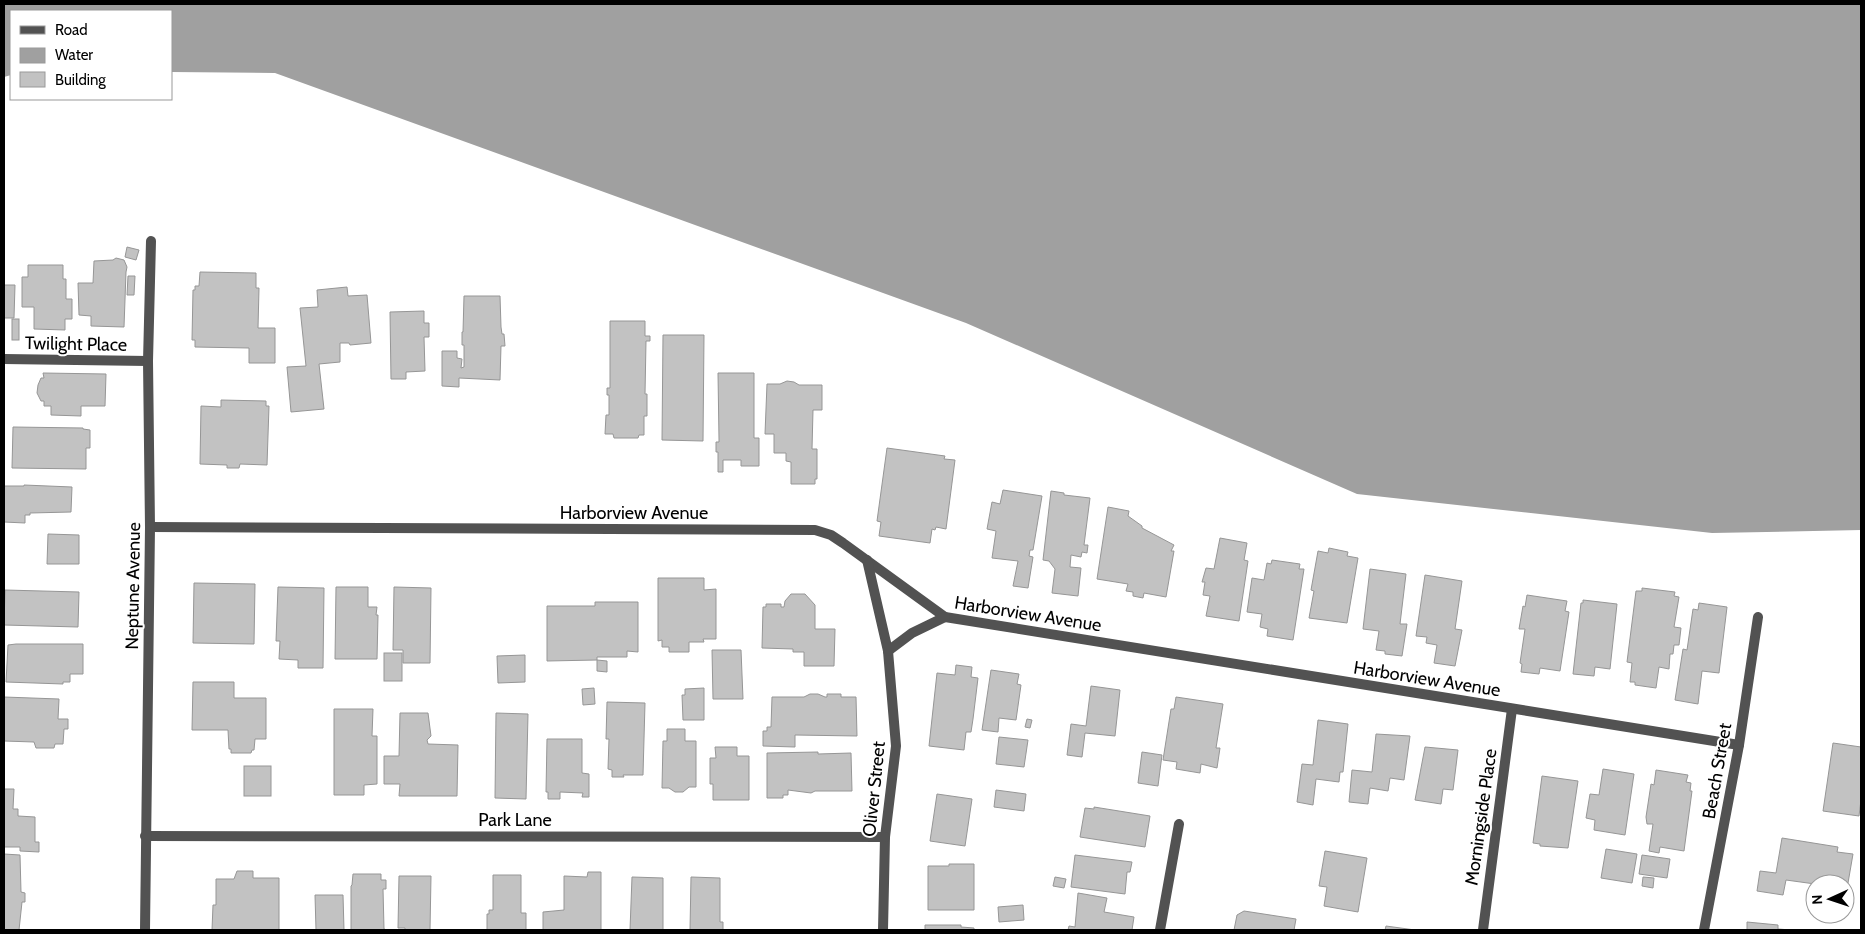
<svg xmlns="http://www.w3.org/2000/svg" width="1865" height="934" viewBox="0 0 1865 934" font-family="Cabin,sans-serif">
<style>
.water{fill:#a0a0a0}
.building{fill:#c2c2c2;stroke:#969696}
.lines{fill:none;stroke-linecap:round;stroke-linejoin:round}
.street{stroke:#525252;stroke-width:10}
.labels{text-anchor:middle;stroke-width:4;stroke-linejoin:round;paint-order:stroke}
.street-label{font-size:18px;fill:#000;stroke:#fff}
</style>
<rect width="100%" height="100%" fill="#fff"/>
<polygon class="water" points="4,4 1861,4 1861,530 1712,533 1357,494 966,323 275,73 171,72 171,11 11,11 11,75 4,77"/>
<g class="building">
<polygon points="127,247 139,250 136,260 125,257"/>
<polygon points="116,258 124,260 127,267 126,272 124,327 91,326 91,316 79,315 78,283 93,283 94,261 113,260"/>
<polygon points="28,265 63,265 63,279 66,279 66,299 72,299 72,319 65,319 65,330 34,329 34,307 22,307 22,277 28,277"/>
<polygon points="200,272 256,273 256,288 259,288 258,328 275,328 275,363 249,363 249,348 195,347 195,340 192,340 193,290 195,290 195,286 199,286"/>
<polygon points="128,276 135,276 134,295 127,295"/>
<polygon points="4,285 15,285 14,318 4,318"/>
<polygon points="347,287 348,296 367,295 371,343 350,345 349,343 340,343 340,362 319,364 324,409 291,412 287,367 306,366 300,308 318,307 317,290"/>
<polygon points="464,296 500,296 501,327 502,334 504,334 505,346 501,346 500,380 459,378 459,387 442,386 442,351 457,351 457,358 462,359 461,368 464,367 464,345 462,345 462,332 463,332"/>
<polygon points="424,311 424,323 429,323 429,337 424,337 425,371 406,372 406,379 391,379 390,312"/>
<rect x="12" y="319" width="7" height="21"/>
<polygon points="610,321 645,321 645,336 650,336 650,341 646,341 645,394 647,394 647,416 644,416 644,435 639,435 638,438 614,438 613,434 605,434 606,415 609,415 609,395 607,395 607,388 610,388"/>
<polygon points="663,335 704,335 703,441 662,440"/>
<polygon points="43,373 106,374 105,406 81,406 81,416 51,415 51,406 44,406 44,401 41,401 37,393 38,385 41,378 44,378"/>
<polygon points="718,373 754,373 754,438 759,438 759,466 741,466 741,460 723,460 723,472 718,472 718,452 716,452 716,442 719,442 719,439"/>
<polygon points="787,381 794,382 799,385 822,385 822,410 813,410 812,449 817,449 817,479 815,479 815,484 791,484 791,462 786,461 786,453 774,453 774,434 765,434 767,384 780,384"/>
<polygon points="221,400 266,401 266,406 269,406 267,465 240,464 239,468 227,468 227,465 200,464 201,406 221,407"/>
<polygon points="13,427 83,428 83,429 90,430 90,448 86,448 86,469 12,468"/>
<polygon points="887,448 945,456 944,459 955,460 946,529 936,527 935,530 932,529 930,543 879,536 881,522 877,521"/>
<polygon points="24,485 72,487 71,512 30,513 30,515 25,515 25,523 4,522 4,486 24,486"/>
<polygon points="1003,490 1042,496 1033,550 1030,550 1029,556 1033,557 1028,588 1013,586 1018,561 992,558 996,531 987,529 992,502 1000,504"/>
<polygon points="1051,491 1064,493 1064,495 1090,498 1084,545 1088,545 1087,553 1082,552 1081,557 1071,555 1070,567 1081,568 1078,596 1052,593 1055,569 1049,561 1043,560"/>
<polygon points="1108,507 1129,511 1128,516 1142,526 1142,528 1174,545 1171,551 1174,551 1166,597 1144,593 1143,598 1133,596 1133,592 1126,591 1128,584 1097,579"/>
<polygon points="48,534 79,535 79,564 47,564"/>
<polygon points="1220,538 1247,543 1244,560 1248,561 1239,621 1206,616 1210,596 1203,595 1205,582 1202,582 1206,568 1214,569"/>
<polygon points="1329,548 1348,552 1347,556 1358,558 1347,623 1309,618 1314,591 1311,590 1318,551 1328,553"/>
<polygon points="1272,560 1300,564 1299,569 1304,569 1293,640 1267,636 1268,629 1260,627 1262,614 1247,612 1252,578 1264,580 1267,563 1271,564"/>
<polygon points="1370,569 1406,574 1400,624 1407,624 1402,656 1385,654 1385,651 1376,650 1379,631 1363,629"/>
<polygon points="1425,575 1462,581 1455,629 1462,630 1455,666 1434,663 1437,645 1426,643 1427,637 1416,636"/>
<polygon points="658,578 704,578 704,590 716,589 716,639 703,639 704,642 689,642 689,652 669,652 669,647 662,647 662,640 658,641"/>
<polygon points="194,583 255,584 254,644 193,643"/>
<polygon points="278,587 324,588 323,668 298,668 298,660 279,659 280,641 276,641"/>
<polygon points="336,587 368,587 368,607 377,607 376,615 378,615 377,659 335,659"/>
<polygon points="394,587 431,588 430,663 403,663 403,650 393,650"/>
<polygon points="1642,588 1675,592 1674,596 1679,597 1674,627 1681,628 1679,645 1674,645 1673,654 1670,654 1669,669 1659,667 1656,688 1635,685 1635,682 1630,682 1632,663 1627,662 1636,591 1642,591"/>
<polygon points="5,590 79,592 78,627 4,625"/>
<polygon points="791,594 805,594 815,605 815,629 835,629 834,666 804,666 804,652 793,652 793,649 762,648 763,607 766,607 766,604 781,604 781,607 784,607 785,601"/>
<polygon points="1527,595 1567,601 1565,611 1569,612 1560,671 1540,668 1539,674 1521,672 1522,664 1520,663 1525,629 1519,629 1523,606 1525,607"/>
<polygon points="1583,600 1617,604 1610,669 1595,667 1594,676 1573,674 1581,603 1583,603"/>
<polygon points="595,602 638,602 638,652 627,651 627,657 597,657 597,660 547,661 547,606 595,606"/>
<polygon points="1699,603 1727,607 1719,673 1702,671 1698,704 1675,700 1683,649 1687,650 1693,609 1698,610"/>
<polygon points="16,644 83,644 83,674 70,674 70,682 63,682 63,684 6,682 8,645"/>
<polygon points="712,650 741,650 743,699 713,699"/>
<rect x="384" y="653" width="18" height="28"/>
<polygon points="525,655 525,682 498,683 497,656"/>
<polygon points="597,660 607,661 607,672 597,671"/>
<polygon points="956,665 972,667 971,677 978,678 973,719 971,732 966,732 964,750 929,746 937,673 955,675"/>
<polygon points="991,670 1019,674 1017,684 1021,685 1016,720 999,718 998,732 982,730"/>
<polygon points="193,682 234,682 234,698 266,698 266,739 255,739 254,750 252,750 251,753 231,753 231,749 229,749 228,730 192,730"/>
<polygon points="1091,686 1120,690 1115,736 1085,733 1082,757 1067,755 1071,724 1086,726"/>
<polygon points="594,688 595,704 583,705 582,689"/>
<polygon points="704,688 704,720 683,720 682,695 685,695 685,689"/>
<polygon points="810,694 818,694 825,697 827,697 827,694 841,694 841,697 856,697 857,736 795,735 795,747 763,746 763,731 767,731 767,727 771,727 772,697 804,697"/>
<polygon points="4,697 59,699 58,719 68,719 68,729 64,729 63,744 55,744 54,748 36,748 34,742 4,741"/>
<polygon points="1176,697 1223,704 1216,748 1220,748 1217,768 1201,764 1200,773 1176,769 1177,762 1163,760 1171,709 1174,709"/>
<polygon points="607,702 645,703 643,775 623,775 624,777 612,777 612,770 608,769 609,739 606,739"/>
<polygon points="334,709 373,709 372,736 377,736 377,784 364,785 364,795 334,795"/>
<polygon points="400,713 428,713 431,736 427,740 428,744 458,745 457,796 399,796 400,784 384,784 384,756 399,756"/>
<polygon points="496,713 528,714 526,799 495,798"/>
<polygon points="1027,719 1032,720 1030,728 1025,727"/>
<polygon points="1318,720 1348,724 1343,772 1340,772 1339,782 1316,779 1313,805 1297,802 1302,764 1313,765"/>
<polygon points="667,729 685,729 685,741 696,741 696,787 689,787 683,792 675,792 669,788 662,788 663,741 667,741"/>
<polygon points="1376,734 1410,736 1404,780 1390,778 1388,791 1370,788 1368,804 1349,802 1352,770 1372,772"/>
<polygon points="999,737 1028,740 1024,767 996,764"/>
<polygon points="547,739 582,739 582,773 589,774 589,797 582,797 583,793 560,792 560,799 548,799 548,792 546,792"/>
<polygon points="1833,743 1861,747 1861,800 1859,816 1823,811"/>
<polygon points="715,747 737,747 737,756 749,756 749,800 713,800 713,784 710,784 710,758 716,758"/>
<polygon points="1425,747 1458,750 1453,790 1443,789 1441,804 1415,800"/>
<polygon points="818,752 818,754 851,753 852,791 815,791 811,793 788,790 788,795 783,795 783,798 767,798 767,753"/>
<polygon points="1142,752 1162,755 1158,786 1138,783"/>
<rect x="244" y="766" width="27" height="30"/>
<polygon points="1603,769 1634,774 1625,835 1594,830 1595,820 1586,818 1590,794 1599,795"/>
<polygon points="1656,770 1688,775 1686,782 1691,783 1690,791 1692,791 1684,851 1660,847 1659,853 1649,851 1653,824 1647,824 1646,817 1651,784 1654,785"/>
<polygon points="1542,776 1578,781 1568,848 1540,846 1540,844 1533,843"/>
<polygon points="4,789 14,789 13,809 18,809 18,816 35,817 35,842 39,842 39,852 20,851 20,847 4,847"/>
<polygon points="996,790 1026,794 1024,811 994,807"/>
<polygon points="937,794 972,799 965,846 930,841"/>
<polygon points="1094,807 1150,816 1145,847 1080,837 1085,808 1094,809"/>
<polygon points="1782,838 1838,847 1837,852 1853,854 1848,883 1833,881 1832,884 1815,884 1786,880 1783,895 1757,891 1760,871 1776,873"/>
<polygon points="1606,849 1637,854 1632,883 1601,878"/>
<polygon points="1325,851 1367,858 1358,912 1324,906 1327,887 1319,886"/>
<polygon points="4,854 20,855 21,892 25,893 25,902 22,902 19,930 4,930"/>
<polygon points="1075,855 1132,862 1130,872 1127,872 1125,894 1071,887"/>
<polygon points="1642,855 1670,859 1667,878 1639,874"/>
<polygon points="949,864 974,864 974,910 928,910 928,866 949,866"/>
<polygon points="237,871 253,871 253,878 279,878 279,930 212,930 213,905 216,905 216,879 234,879"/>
<polygon points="588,872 601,872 601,930 543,930 543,912 564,910 564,876 587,877"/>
<polygon points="353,874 381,874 381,880 386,880 386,889 383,889 384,929 387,930 351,930 351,886 352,885"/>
<polygon points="493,875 521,875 521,913 526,913 526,930 487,930 487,914 489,914 489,910 493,910"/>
<polygon points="399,876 431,876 430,930 405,930 405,928 398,928"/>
<polygon points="632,877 663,878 663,930 630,930"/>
<polygon points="691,877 720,878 720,922 723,922 723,930 690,930"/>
<polygon points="1055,877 1066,879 1064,888 1053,886"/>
<polygon points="1643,877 1654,878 1653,888 1642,886"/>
<polygon points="1078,893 1107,898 1104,912 1134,917 1132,930 1068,930 1069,926 1075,927"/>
<polygon points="315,895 343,895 344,930 316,930"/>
<polygon points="1023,905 1024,920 999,922 998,907"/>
<polygon points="1244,911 1296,919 1294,930 1234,930 1237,915"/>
<polygon points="1747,922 1778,925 1778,929 1791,930 1747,930"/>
<polygon points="925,925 961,925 961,927 974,928 974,930 925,930"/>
<polygon points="1386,926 1415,930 1385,930"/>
</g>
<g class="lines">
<g class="street">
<polyline points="4,359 148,361"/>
<polyline points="150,527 815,530 831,535 843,543 945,617 1739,745"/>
<polyline points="867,560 888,651 896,746 885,837 883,930"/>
<polyline points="888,651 912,633 945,617"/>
<polyline points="145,836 885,837"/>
<polyline points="145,930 150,527 148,361 151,241"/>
<polyline points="1160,930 1179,824"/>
<polyline points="1483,930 1512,709"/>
<polyline points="1704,930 1739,745 1758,617"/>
</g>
</g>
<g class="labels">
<g class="street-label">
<text transform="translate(76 344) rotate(1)" y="6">Twilight Place</text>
<text x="634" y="519">Harborview Avenue</text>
<text transform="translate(133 586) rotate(-89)" y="6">Neptune Avenue</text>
<text transform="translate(1028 614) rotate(9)" y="6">Harborview Avenue</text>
<text transform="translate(1427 679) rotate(9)" y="6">Harborview Avenue</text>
<text transform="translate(1717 771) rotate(-80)" y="6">Beach Street</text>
<text transform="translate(874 789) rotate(-84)" y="6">Oliver Street</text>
<text transform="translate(1481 817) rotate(-82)" y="6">Morningside Place</text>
<text x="515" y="826">Park Lane</text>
</g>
</g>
<rect width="1865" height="934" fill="none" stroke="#000000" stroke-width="10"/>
<rect x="10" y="10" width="162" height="90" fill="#ffffff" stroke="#999999"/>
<rect x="20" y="26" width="25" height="8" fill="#525252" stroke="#999999"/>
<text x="55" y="35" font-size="15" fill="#000000">Road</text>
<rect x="20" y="48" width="25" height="15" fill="#a0a0a0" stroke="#999999"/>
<text x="55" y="60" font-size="15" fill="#000000">Water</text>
<rect x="20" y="72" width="25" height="15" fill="#c2c2c2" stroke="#999999"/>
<text x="55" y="85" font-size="15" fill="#000000">Building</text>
<g transform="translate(1830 899) rotate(267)"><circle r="24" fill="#ffffff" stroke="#999999"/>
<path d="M0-4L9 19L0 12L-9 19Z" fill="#000000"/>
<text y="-8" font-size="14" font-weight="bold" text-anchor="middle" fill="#000000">N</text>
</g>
</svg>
